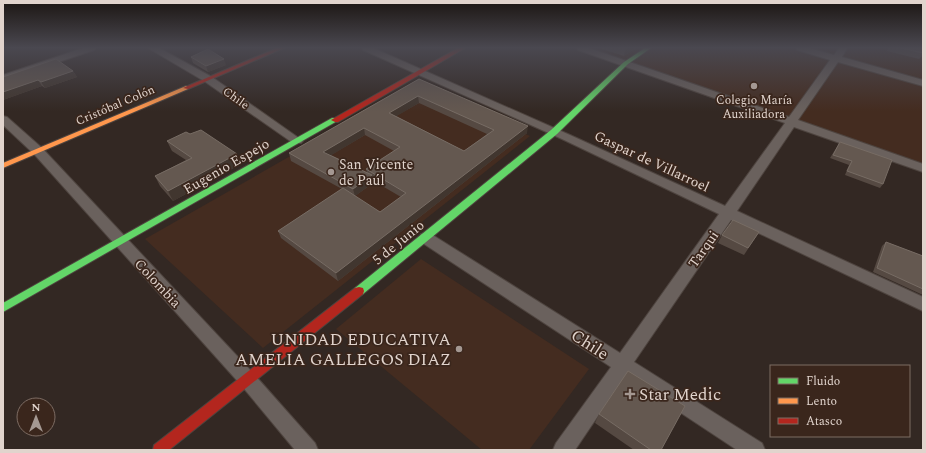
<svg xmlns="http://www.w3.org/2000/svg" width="926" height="453" viewBox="0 0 926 453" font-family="Spectral,serif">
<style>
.built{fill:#442c20}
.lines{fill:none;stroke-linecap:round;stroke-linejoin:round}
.street-casing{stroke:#4e443f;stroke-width:2}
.fast-casing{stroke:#4e443f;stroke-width:2}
.slow-casing{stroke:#4e443f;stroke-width:2}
.jam-casing{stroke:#4e443f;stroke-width:2}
.street{fill:#6a615d;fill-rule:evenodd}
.fast{fill:#63d668;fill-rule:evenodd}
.slow{fill:#ff974d;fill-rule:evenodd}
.jam{fill:#b3261e;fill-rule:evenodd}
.wall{fill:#554942;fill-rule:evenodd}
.shaded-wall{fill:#41362f}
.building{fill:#645850;stroke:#776c64;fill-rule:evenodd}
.poi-dot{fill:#a49892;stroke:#3a261c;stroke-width:1.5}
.labels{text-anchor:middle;stroke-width:3.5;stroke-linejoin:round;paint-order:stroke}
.far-street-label{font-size:12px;fill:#e1d4cd;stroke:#3a261c}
.far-poi-label{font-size:12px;fill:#e1d4cd;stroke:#3a261c}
.street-label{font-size:14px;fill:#e1d4cd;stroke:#3a261c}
.poi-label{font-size:14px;fill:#e1d4cd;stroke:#3a261c;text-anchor:start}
.near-poi-label{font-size:17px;fill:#e1d4cd;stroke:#3a261c;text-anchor:end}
.near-street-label{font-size:17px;fill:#e1d4cd;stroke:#3a261c}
</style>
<rect width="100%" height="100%" fill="#332823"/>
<g class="built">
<polygon points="589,48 923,48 923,167 641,66"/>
<polygon points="415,85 530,136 263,348 145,239"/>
<polygon points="421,259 589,369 529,450 482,450 336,329"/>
</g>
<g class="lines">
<g class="street-casing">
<g id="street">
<polygon points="83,48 96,48 94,50 3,81 3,75"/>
<polygon points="148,48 159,48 212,77 303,141 301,143 293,143 204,81"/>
<polygon points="362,48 373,48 570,135 725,206 785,123 578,50 577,48 589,48 789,117 830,60 797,50 796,48 809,48 834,55 839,48 847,48 842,57 923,80 923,86 838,62 798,120 923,164 923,172 794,127 737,211 923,297 923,311 731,220 634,362 762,443 765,450 737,450 625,376 575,450 553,450 556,443 611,367 421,242 419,238 421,234 426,233 431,234 620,353 719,214 562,139 363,50"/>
<polygon points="3,116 7,117 42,148 253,373 315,443 318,450 295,450 241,385 34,154 3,125"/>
</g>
</g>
<g class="fast-casing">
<g id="fast">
<polygon points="645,48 651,48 628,64 557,134 363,294 359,295 355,294 354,291 355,288 551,130 624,62"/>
<polygon points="332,118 335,118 339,120 3,312 3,303"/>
</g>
</g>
<g class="slow-casing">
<polygon id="slow" points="186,86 188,87 188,89 3,168 3,163"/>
</g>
<g class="jam-casing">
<g id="jam">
<polygon points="277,48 284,48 188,89 183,88"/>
<polygon points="458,48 465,48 338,122 335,122 331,120"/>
<polygon points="359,287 363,288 364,291 363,294 169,450 153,450 154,445 355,288"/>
</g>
</g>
<use href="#street" class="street"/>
<use href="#fast" class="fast"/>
<use href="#slow" class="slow"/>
<use href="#jam" class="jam"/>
</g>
<g class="wall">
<polygon points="599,48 636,48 624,56"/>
<polygon points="888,48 923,48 923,55 919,59 887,51"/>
<polygon points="191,57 226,65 208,72 193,63"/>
<polygon points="73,71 77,77 45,88 42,86 3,100 3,77"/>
<path d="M419 79 527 133 338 281 281 238 278 231 342 189 291 161 289 153ZM419 103 487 134 464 151 396 116ZM365 135 394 151 366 169 367 173 331 155ZM372 180 401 197 380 212 355 196 373 183Z"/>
<polygon points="167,141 237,154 241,164 173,201 160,186 155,176 186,160 172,151"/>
<polygon points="840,142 883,184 880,188 845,175 849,165 830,158"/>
<polygon points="759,232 744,255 718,243 722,235"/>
<polygon points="886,242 923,256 923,295 873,272 882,246"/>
<polygon points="599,414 661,450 634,450 595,423"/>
</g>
<g class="shaded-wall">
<polygon points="626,48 636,48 624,56"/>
<polygon points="224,59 226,65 208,72 206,66"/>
<polygon points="73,71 77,77 45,88 41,82"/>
<polygon points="38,80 42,86 3,100 3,92"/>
<polygon points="418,96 419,103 390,120 389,113"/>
<polygon points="528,126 527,133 338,281 336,273"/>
<polygon points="364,128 365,135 325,159 323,152"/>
<polygon points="237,154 241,164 173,201 168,191"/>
<polygon points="372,175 373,183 355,196 353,189"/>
</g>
<g class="building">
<polygon points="901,48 923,48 923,53"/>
<polygon points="208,49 224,59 206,66 191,57"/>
<polygon points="56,59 73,71 41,82 38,80 3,92 3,77"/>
<path d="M419 79 528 126 336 273 278 231 343 188 380 212 406 193 366 169 400 147 364 128 323 152 372 175 353 189 289 153ZM418 96 494 130 464 151 389 113Z"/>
<polygon points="201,130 237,154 168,191 155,176 192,158 167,141 186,132 190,134"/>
<polygon points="840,142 892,160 883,184 847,171 852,161 833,155"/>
<polygon points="733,220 759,232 748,248 722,235"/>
<polygon points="886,242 923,256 923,289 877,268"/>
<polygon points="628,371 685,406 661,450 651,450 599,414"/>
</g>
<linearGradient id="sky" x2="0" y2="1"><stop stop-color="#1c1613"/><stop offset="0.43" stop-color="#4a4850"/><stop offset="1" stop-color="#4a4850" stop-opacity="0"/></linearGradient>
<rect width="926" height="111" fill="url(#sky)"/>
<g class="poi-dot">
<circle cx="754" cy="86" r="4"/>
<circle cx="331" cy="172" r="4"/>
<circle cx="459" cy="349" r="4"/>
<path d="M628 388h4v4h4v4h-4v4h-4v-4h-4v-4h4z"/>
</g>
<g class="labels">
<g class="far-street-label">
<text transform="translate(236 98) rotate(35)" y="4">Chile</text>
<text transform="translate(115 105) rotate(-23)" y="4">Cristóbal Colón</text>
</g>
<g class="far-poi-label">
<text x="754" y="104">Colegio María<tspan x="754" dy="14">Auxiliadora</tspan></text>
</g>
<g class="street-label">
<text transform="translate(652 161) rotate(25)" y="5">Gaspar de Villarroel</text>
<text transform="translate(226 166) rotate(-30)" y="5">Eugenio Espejo</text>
<text transform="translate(398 242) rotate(-39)" y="5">5 de Junio</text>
<text transform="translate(703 249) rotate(-55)" y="5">Tarqui</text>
<text transform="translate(158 283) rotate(47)" y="5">Colombia</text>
</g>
<g class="poi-label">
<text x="339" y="169">San Vicente<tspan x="339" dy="16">de Paúl</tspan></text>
</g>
<g class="near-poi-label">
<text x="451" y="345">UNIDAD EDUCATIVA<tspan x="451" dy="20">AMELIA GALLEGOS DIAZ</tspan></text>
<text x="639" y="400" text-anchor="start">Star Medic</text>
</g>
<g class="near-street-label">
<text transform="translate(590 344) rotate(33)" y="6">Chile</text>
</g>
</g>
<rect width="926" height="453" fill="none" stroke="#e1d4cd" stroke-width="8"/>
<rect x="770" y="365" width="140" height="72" fill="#3a261c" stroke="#7d6c63"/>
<rect x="778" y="378" width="20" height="6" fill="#63d668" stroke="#7d6c63"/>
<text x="806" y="385" font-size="12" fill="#e1d4cd">Fluido</text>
<rect x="778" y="398" width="20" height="6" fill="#ff974d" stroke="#7d6c63"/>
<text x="806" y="405" font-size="12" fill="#e1d4cd">Lento</text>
<rect x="778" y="418" width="20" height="6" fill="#b3261e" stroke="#7d6c63"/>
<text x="806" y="425" font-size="12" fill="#e1d4cd">Atasco</text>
<g transform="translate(36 417)"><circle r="19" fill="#3a261c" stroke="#7d6c63"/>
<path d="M0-3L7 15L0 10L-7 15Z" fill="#a49892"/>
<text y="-6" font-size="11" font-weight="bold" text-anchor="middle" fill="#e1d4cd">N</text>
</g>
</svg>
